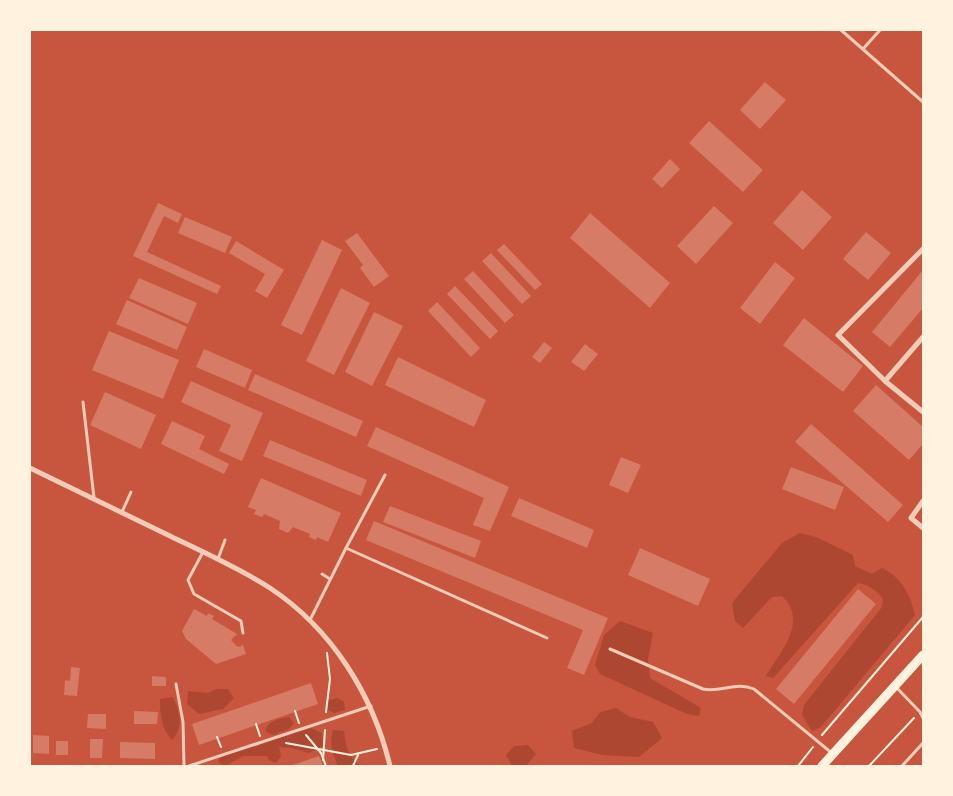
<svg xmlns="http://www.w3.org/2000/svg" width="953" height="796" viewBox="0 0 953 796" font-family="'Fira Sans Condensed',sans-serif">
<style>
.green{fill:#ae4732}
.building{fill:#d67c66}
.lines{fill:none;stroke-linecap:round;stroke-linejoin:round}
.path{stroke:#fff3e0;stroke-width:2}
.service{stroke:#f1ccb7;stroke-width:3}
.minor{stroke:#f1ccb7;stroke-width:5}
.secondary{stroke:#fff3e0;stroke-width:9}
</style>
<rect width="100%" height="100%" fill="#c8553d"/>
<g class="green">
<path d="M800 533 816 537 853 555 855 566 872 574 882 568C902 578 910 594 915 615L821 727 812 731 802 715 804 705 882 607 883 599C876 590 869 585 858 583L773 678 766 676C780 652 809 622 782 596L772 597 743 628 735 621 732 603 782 543Z"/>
<polygon points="620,621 653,633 648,659 650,678 701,708 699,716 687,714 600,674 595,665 604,635"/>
<polygon points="217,689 228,689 234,698 223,709 199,714 187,704 188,691 208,693"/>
<path d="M173 697C180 713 184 726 172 740 161 728 160 715 160 699Z"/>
<polygon points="338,698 344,702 345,710 334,713 325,709 328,700"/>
<polygon points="616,708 630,717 653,722 662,738 639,757 602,755 574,748 572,731 592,723 600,712"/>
<path d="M289 717 294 723 289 729 273 735 265 731C269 720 278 719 289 717Z"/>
<polygon points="311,728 322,733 323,746 309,753 292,748 279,747 281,756 276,763 269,760 267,756 243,756 225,766 218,762 220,757 237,749 258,746 265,740"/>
<path d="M333 730 344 731C346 746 347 755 360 766H338C332 753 329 744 333 730Z"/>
<polygon points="528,745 536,754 526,766 512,766 506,755 514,746"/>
</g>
<g class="building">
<polygon points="765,82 786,100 760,129 740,110"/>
<polygon points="709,121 763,170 743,192 689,143"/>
<polygon points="670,159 680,169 662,188 652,179"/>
<polygon points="802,190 832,217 803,250 773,223"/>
<polygon points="158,203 182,214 178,223 164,216 147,252 221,286 217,294 133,256"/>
<polygon points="714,206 733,223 696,264 677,246"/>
<polygon points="590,213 670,283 650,308 570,238"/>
<polygon points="185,217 232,237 225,253 178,233"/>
<polygon points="866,232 891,253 868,280 843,259"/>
<polygon points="357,233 389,276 374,287 360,268 363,265 345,241"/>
<polygon points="322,240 342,250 302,335 281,325"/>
<polygon points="236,241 284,270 267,298 255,291 265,274 229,253"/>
<polygon points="504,244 542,284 535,290 497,250"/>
<polygon points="491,253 531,296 522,304 482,261"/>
<polygon points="775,262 795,278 760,324 740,308"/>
<polygon points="923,270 923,308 890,347 872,332"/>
<polygon points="473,271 514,315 505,323 464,279"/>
<polygon points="139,278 197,303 188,324 129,298"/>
<polygon points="455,286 498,331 490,339 447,294"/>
<polygon points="341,288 370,303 334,375 306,361"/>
<polygon points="127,300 187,327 177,350 116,324"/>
<polygon points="437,302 480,348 471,357 428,311"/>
<polygon points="374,312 403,326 372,386 345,372"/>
<polygon points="804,318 863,366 843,392 783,345"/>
<polygon points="109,331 179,360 163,399 92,370"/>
<polygon points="544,342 552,348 540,363 532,357"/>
<polygon points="585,344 598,354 584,371 571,362"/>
<polygon points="204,349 252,370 245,388 196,367"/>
<polygon points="398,357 486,400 474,427 385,385"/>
<polygon points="255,374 363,421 356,437 248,390"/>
<polygon points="191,381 263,413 242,461 219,451 231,425 181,402"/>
<polygon points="876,385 923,427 923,444 909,460 853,411"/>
<polygon points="105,392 156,415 141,449 90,425"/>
<polygon points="172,421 205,436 199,449 229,464 224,474 161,444"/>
<polygon points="811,424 903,505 888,522 795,442"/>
<polygon points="376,427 509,487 490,531 473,525 484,498 367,446"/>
<polygon points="270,440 367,480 361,496 263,456"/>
<polygon points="621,457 641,465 628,493 609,485"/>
<polygon points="791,467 844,487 835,510 782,489"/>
<polygon points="261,478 341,513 328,542 317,537 316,540 309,537 310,534 293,527 288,533 279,529 280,521 264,514 262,517 254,514 256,510 248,507"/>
<polygon points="519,498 594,530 587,548 511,516"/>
<polygon points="390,506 481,541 475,558 383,522"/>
<polygon points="374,521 608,618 584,675 567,668 583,630 366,540"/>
<polygon points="640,548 710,579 698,606 628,575"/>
<polygon points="858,589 876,604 794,704 776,689"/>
<polygon points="194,609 207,616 208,613 214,616 212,619 237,634 231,640 238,647 243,645 246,654 216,664 186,639 182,631"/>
<polygon points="71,667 80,668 77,696 64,695 65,680 70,681"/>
<polygon points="152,676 166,677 166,686 152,686"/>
<polygon points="311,683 318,704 199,745 192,724"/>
<polygon points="134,711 158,712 157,724 134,724"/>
<polygon points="88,714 106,714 106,729 87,728"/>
<polygon points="33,735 49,736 49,754 33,753"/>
<polygon points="90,739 103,739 102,758 90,758"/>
<rect x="56" y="741" width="12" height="14"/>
<polygon points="120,742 155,743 155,759 120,758"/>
<polygon points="319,756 323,766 290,766"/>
</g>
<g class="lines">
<g class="path">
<polyline points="295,711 299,723"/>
<polyline points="326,712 330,679 327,653"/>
<polyline points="256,724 260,736"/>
<polyline points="306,735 321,753 326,766"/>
<polyline points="822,735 923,617"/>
<polyline points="217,737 221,747"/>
<polyline points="286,743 351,755 377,749"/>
<polyline points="323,760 325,730"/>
<polyline points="353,766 358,755"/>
<polyline points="798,766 813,747"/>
<polyline points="869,766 914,718"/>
</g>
<g class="service">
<polyline points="841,30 923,102"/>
<polyline points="863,49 880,30"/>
<polyline points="83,402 94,498"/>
<polyline points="122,512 131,492"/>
<polyline points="346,548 385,475"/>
<polyline points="203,552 188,580 194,594 241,621 243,633"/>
<polyline points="218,559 225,540"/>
<polyline points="322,574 330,579"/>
<polyline points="310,620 346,548 547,638"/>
<path d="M610 649 703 689C721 693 736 681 754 689L833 754"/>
<polyline points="176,684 183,722 184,766"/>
<polyline points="896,687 920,712 923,718"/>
<polyline points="189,766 371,706"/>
<polyline points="902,766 923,743"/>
</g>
<g class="minor">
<polyline points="923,249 838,335 885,381 923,412"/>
<polyline points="885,381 923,337"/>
<path d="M30 468C77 491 123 513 170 536 203 552 239 568 270 588 332 629 373 695 390 766"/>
<polyline points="923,501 911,518 923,528"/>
</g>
<polyline class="secondary" points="822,766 923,655"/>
</g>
<rect width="953" height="796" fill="none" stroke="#fff3e0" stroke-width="62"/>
</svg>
